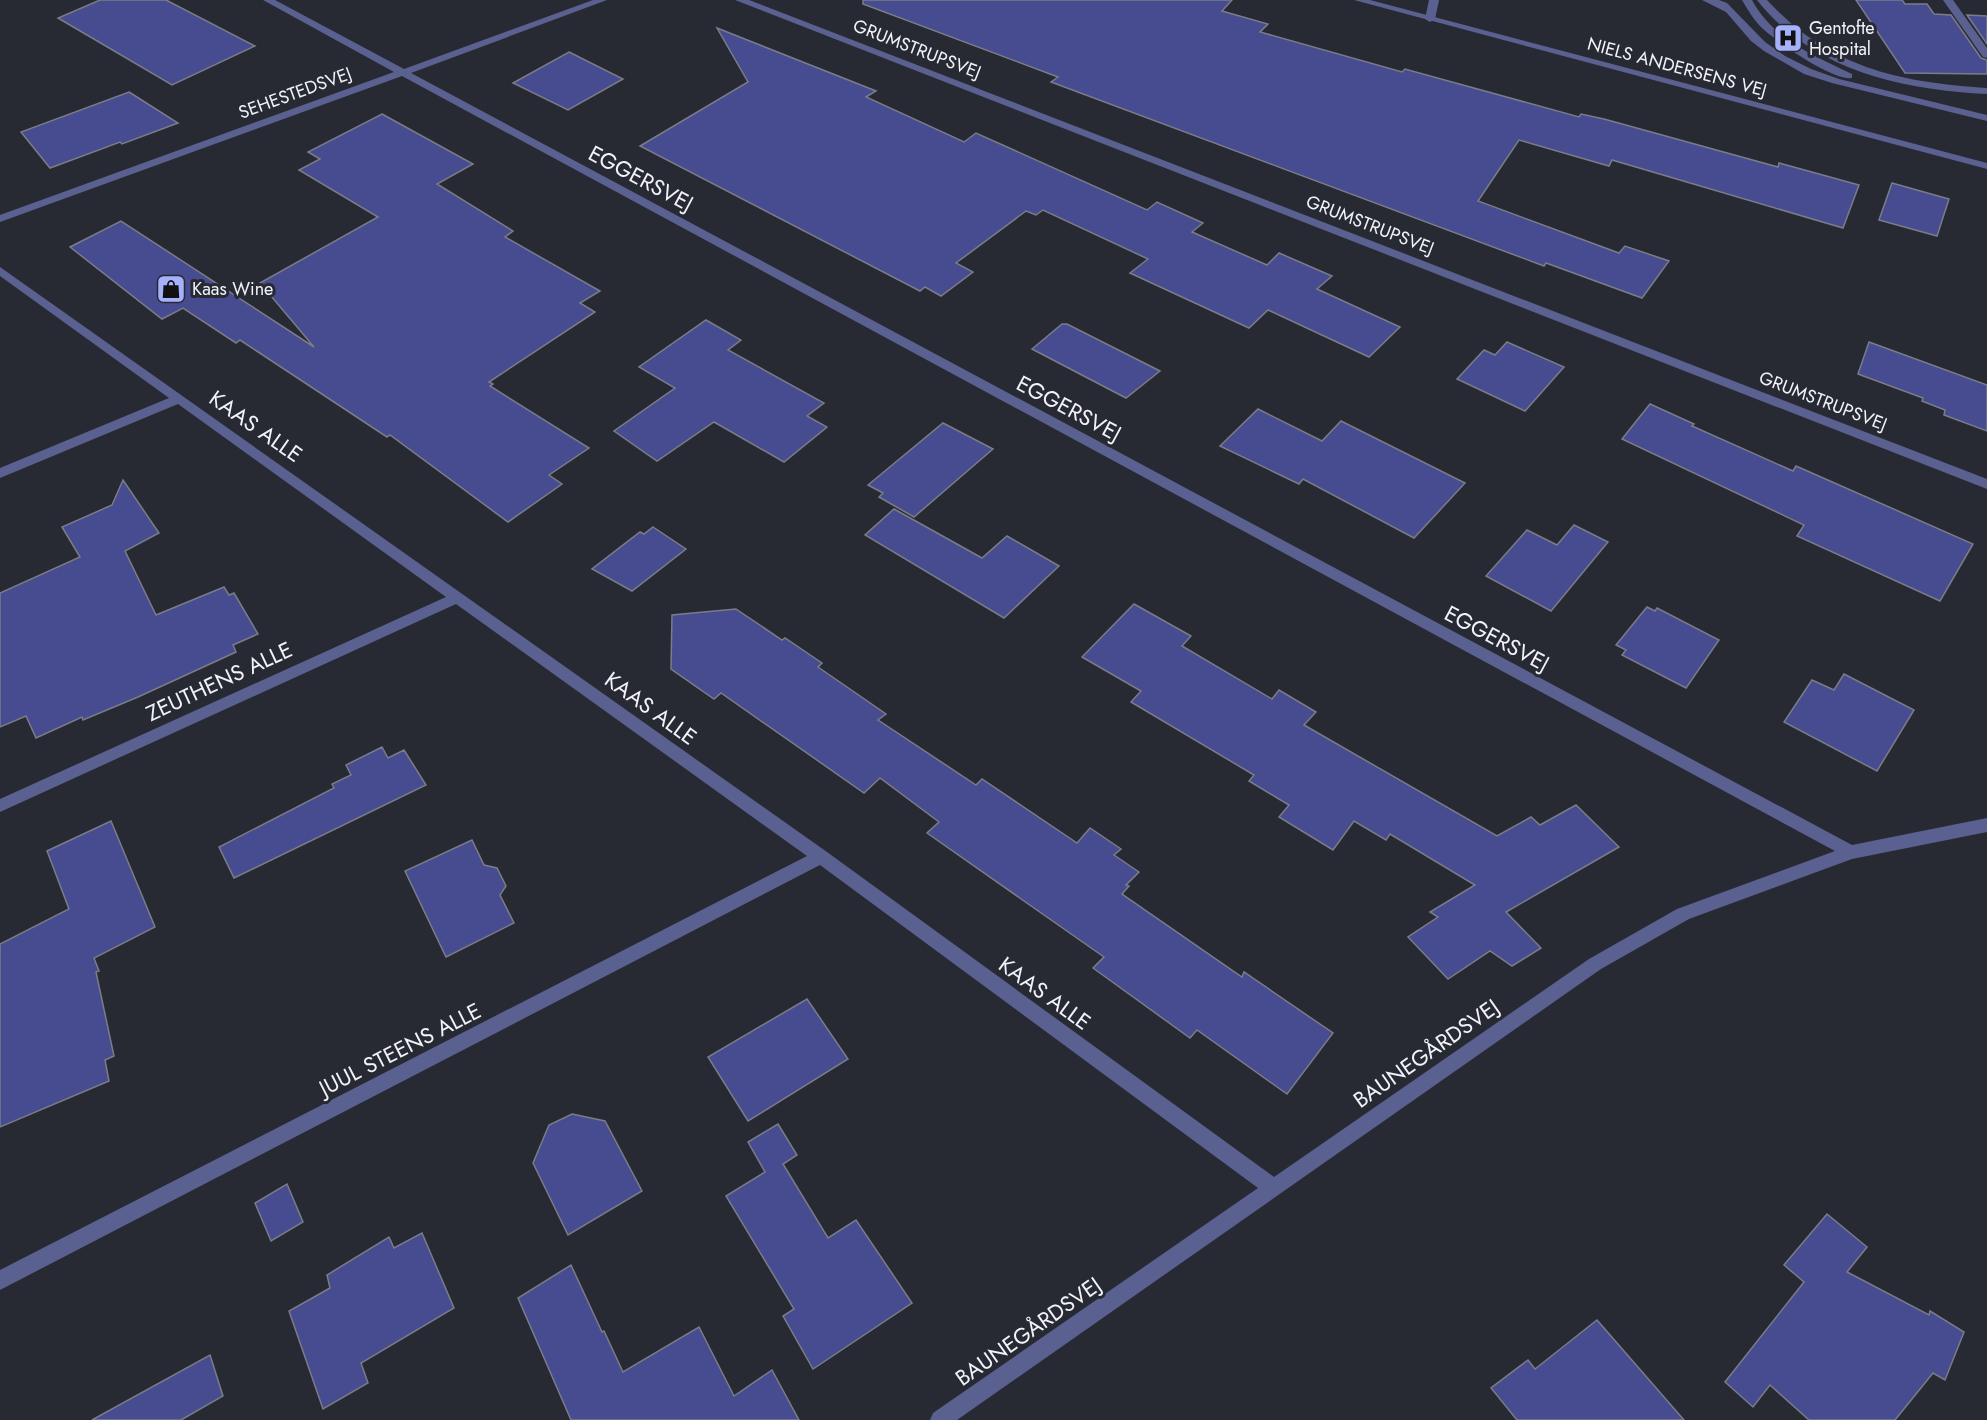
<svg xmlns="http://www.w3.org/2000/svg" width="1987" height="1420" viewBox="0 0 1987 1420" font-family="Jost,sans-serif">
<style>
.building{fill:#464c8f;stroke:#7a7c88;stroke-width:1.5}
.lines{fill:none;stroke-linecap:round;stroke-linejoin:round}
.service{fill:#5a6190;fill-rule:evenodd}
.minor{fill:#5a6190;fill-rule:evenodd}
.tertiary{fill:#5a6190;fill-rule:evenodd}
.labels{text-anchor:middle;stroke-width:6;stroke-linejoin:round;paint-order:stroke}
.far-poi-label{font-size:18px;fill:#f2f3fa;stroke:#282a33;text-anchor:start}
.far-street-label{font-size:18px;fill:#f2f3fa;stroke:#282a33}
.street-label{font-size:22px;fill:#f2f3fa;stroke:#282a33}
</style>
<rect width="100%" height="100%" fill="#282a33"/>
<g class="building">
<polygon points="100,0 166,0 255,46 172,85 58,18"/>
<polygon points="863,0 1232,0 1222,11 1268,24 1260,32 1402,72 1405,69 1579,117 1581,114 1604,119 1778,167 1779,163 1859,185 1843,228 1612,160 1609,166 1519,140 1478,201 1619,253 1625,246 1669,261 1642,298 1546,263 1544,266 1051,82 1058,77 863,4"/>
<polygon points="1856,0 1902,0 1905,4 1927,4 1934,14 1951,15 1981,58 1987,60 1987,74 1905,73"/>
<polygon points="1967,15 1987,16 1987,44"/>
<polygon points="717,28 876,91 866,97 964,142 976,133 1147,210 1157,202 1203,223 1192,232 1267,265 1279,253 1332,276 1317,289 1400,327 1369,357 1268,310 1249,328 1130,273 1148,259 1043,210 1036,215 1026,211 956,263 973,272 941,296 925,287 920,291 640,146 748,82"/>
<polygon points="569,52 623,79 568,110 513,83"/>
<polygon points="129,92 178,123 122,144 120,142 50,168 21,132"/>
<polygon points="382,114 473,164 437,184 513,231 505,237 600,291 580,303 595,312 489,382 493,384 490,386 589,448 549,475 562,484 508,522 390,435 387,437 240,340 236,343 183,308 162,319 70,247 121,221 314,347 260,283 378,217 299,170 320,159 308,152"/>
<polygon points="1892,183 1949,199 1937,236 1879,220"/>
<polygon points="706,320 741,340 728,350 824,403 807,416 827,427 784,462 714,422 657,461 614,431 675,388 639,367"/>
<polygon points="1062,324 1067,324 1160,371 1126,398 1032,349"/>
<polygon points="1507,342 1564,367 1525,411 1457,379 1484,350 1495,355"/>
<polygon points="1869,342 1987,385 1987,431 1944,415 1945,410 1922,401 1923,398 1858,374"/>
<polygon points="1650,404 1694,424 1692,426 1793,471 1796,466 1973,544 1940,601 1797,536 1804,525 1622,439"/>
<polygon points="1258,409 1322,441 1341,421 1465,483 1414,538 1303,479 1299,484 1220,446"/>
<polygon points="943,423 993,449 914,517 879,497 883,493 868,485"/>
<polygon points="123,480 159,533 125,551 156,615 224,587 229,595 234,593 258,634 233,645 236,652 138,697 83,720 82,717 36,738 26,716 0,727 0,593 80,557 62,527 112,505"/>
<polygon points="894,509 982,558 1007,536 1059,566 1004,618 865,535"/>
<polygon points="1574,525 1608,542 1551,611 1486,576 1527,530 1557,545"/>
<polygon points="653,527 686,549 632,591 592,569 640,532 644,534"/>
<polygon points="1134,604 1191,636 1182,646 1272,699 1279,690 1316,712 1304,725 1497,836 1531,817 1540,825 1576,805 1619,847 1506,912 1541,948 1512,966 1490,951 1448,979 1408,937 1438,917 1430,912 1475,885 1390,834 1386,840 1354,821 1333,850 1279,817 1289,805 1249,781 1254,775 1131,702 1141,691 1082,657"/>
<polygon points="1647,607 1655,611 1657,608 1719,640 1686,688 1622,655 1626,650 1616,645"/>
<polygon points="736,609 782,640 785,638 822,663 818,667 886,714 878,720 976,785 982,779 1077,843 1090,828 1121,849 1114,855 1139,872 1126,885 1129,886 1122,894 1242,977 1244,972 1333,1033 1287,1094 1197,1030 1190,1038 1093,968 1104,957 927,833 939,822 880,778 864,793 721,693 714,699 671,669 672,615"/>
<polygon points="1844,674 1914,710 1877,771 1784,722 1812,680 1834,690"/>
<polygon points="382,747 388,758 404,750 426,785 234,878 219,847 334,788 332,784 351,775 346,765"/>
<polygon points="111,821 155,927 94,958 99,971 96,972 114,1056 105,1060 109,1081 0,1127 0,944 69,909 47,851"/>
<polygon points="472,840 484,865 497,868 506,886 500,895 514,923 446,957 405,871"/>
<polygon points="807,999 848,1059 748,1121 708,1057"/>
<polygon points="572,1114 605,1121 642,1191 568,1235 533,1163 549,1125"/>
<polygon points="778,1124 797,1155 783,1164 828,1238 856,1220 912,1303 813,1369 783,1316 794,1309 726,1196 765,1172 748,1142"/>
<polygon points="287,1184 303,1222 271,1241 255,1203"/>
<polygon points="1827,1214 1867,1247 1847,1272 1929,1315 1930,1311 1964,1332 1945,1380 1933,1373 1895,1420 1809,1420 1770,1385 1753,1407 1725,1382 1804,1282 1784,1265"/>
<polygon points="422,1233 454,1308 361,1363 368,1383 323,1409 289,1311 330,1288 327,1275 389,1237 394,1248"/>
<polygon points="571,1265 602,1332 604,1331 623,1372 699,1327 734,1396 772,1370 799,1420 571,1420 518,1298"/>
<polygon points="1597,1320 1684,1420 1517,1420 1491,1388 1528,1360 1535,1369"/>
<polygon points="210,1355 223,1396 181,1420 92,1420"/>
</g>
<g class="lines">
<g class="service">
<polygon points="1429,0 1439,0 1435,19 1430,22 1425,19"/>
<polygon points="1702,0 1719,0 1727,3 1765,42 1785,56 1811,69 1839,79 1987,115 1987,121 1832,83 1804,74 1764,51 1751,41 1726,12"/>
<path d="M1742 0H1752C1772 38 1814 56 1852 74V78C1833 81 1775 41 1761 27 1753 19 1748 10 1742 0Z"/>
<path d="M1757 0H1767C1830 68 1898 82 1987 88V94C1901 89 1813 71 1757 0Z"/>
<polygon points="1943,0 1953,0 1987,48 1987,58 1983,57"/>
</g>
<g class="minor">
<polygon points="263,0 275,0 404,69 593,0 607,0 411,73 1852,845 1987,818 1987,832 1852,859 1689,919 1601,969 957,1420 930,1420 933,1413 1258,1188 820,865 0,1290 0,1270 807,856 456,604 0,812 0,799 446,597 178,404 0,478 0,468 169,398 0,276 0,267 827,852 1274,1177 1589,959 1677,909 1835,851 402,76 0,222 0,215 394,72"/>
<polygon points="735,0 749,0 1987,479 1987,489"/>
</g>
<polygon class="tertiary" points="1354,0 1370,0 1987,163 1987,169"/>
</g>
<defs>
<g id="hospital-square" transform="scale(1.5)"><rect x="-9" y="-9" width="18" height="18" rx="4" fill="#a6b1fc" stroke="#282a33"/><path d="M-5-5h3v3.5h4V-5h3V5h-3V1.5h-4V5h-3Z" fill="#111"/></g>
<g id="shop-square" transform="scale(1.5)"><rect x="-9" y="-9" width="18" height="18" rx="4" fill="#a6b1fc" stroke="#282a33"/><path d="M-5-2.5h2.3a2.7 3.5 0 0 1 5.4 0H5L5.5 6h-11ZM-1.5-2.5h3a1.5 2.3 0 0 0-3 0Z" fill="#111"/></g>
</defs>
<g fill-rule="evenodd">
<use href="#hospital-square" x="1788" y="38"/>
<use href="#shop-square" x="171" y="289"/>
</g>
<g class="labels">
<g class="far-poi-label">
<text x="1809" y="34">Gentofte<tspan x="1809" dy="21">Hospital</tspan></text>
<text x="192" y="295">Kaas Wine</text>
</g>
<g class="far-street-label">
<text transform="translate(917 49) rotate(21)" y="6">GRUMSTRUPSVEJ</text>
<text transform="translate(1677 67) rotate(15)" y="6">NIELS ANDERSENS VEJ</text>
<text transform="translate(295 93) rotate(-20)" y="6">SEHESTEDSVEJ</text>
<text transform="translate(1370 225) rotate(21)" y="6">GRUMSTRUPSVEJ</text>
<text transform="translate(1823 401) rotate(21)" y="6">GRUMSTRUPSVEJ</text>
</g>
<g class="street-label">
<text transform="translate(641 178) rotate(28)" y="8">EGGERSVEJ</text>
<text transform="translate(1069 408) rotate(28)" y="8">EGGERSVEJ</text>
<text transform="translate(256 426) rotate(35)" y="8">KAAS ALLE</text>
<text transform="translate(1497 638) rotate(28)" y="8">EGGERSVEJ</text>
<text transform="translate(219 681) rotate(-25)" y="8">ZEUTHENS ALLE</text>
<text transform="translate(651 708) rotate(36)" y="8">KAAS ALLE</text>
<text transform="translate(1045 993) rotate(36)" y="8">KAAS ALLE</text>
<text transform="translate(400 1049) rotate(-27)" y="8">JUUL STEENS ALLE</text>
<text transform="translate(1426 1053) rotate(-35)" y="8">BAUNEGÅRDSVEJ</text>
<text transform="translate(1028 1331) rotate(-35)" y="8">BAUNEGÅRDSVEJ</text>
</g>
</g>
</svg>
